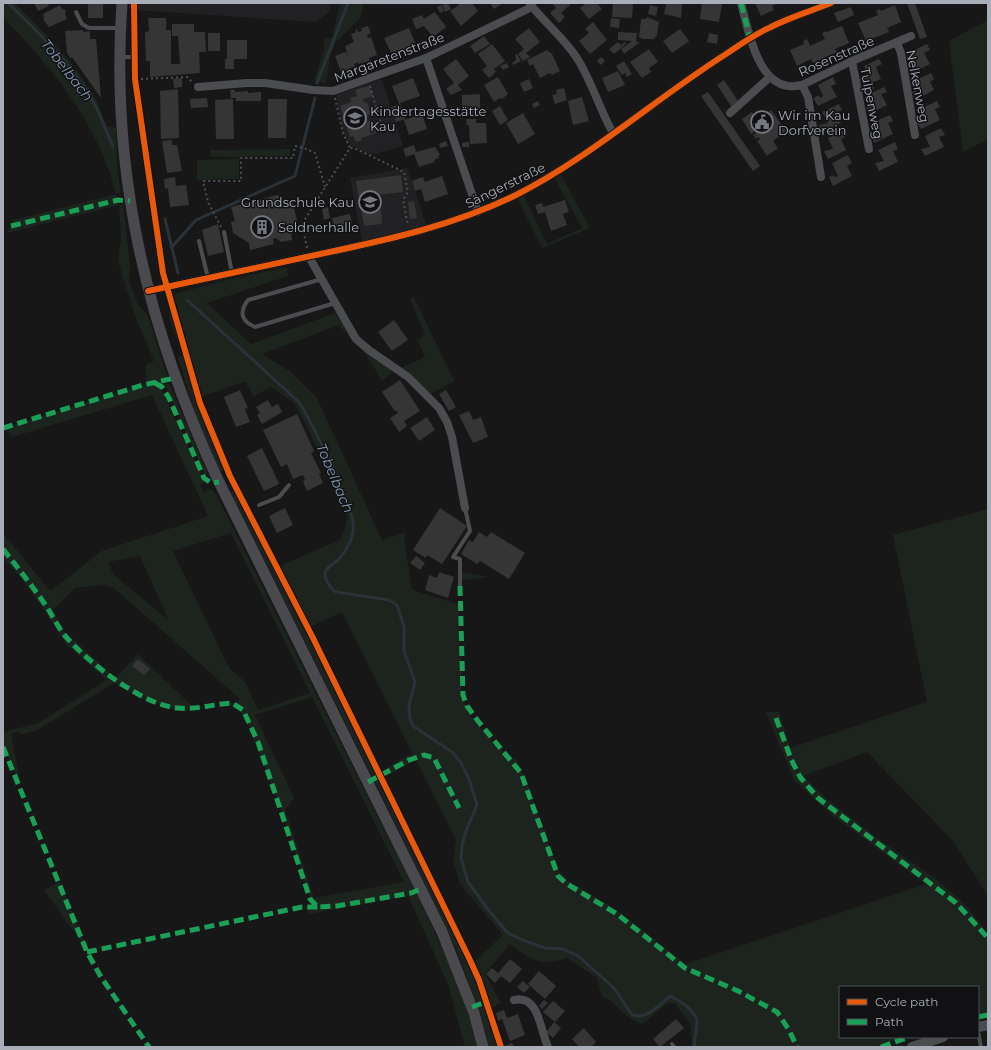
<svg xmlns="http://www.w3.org/2000/svg" width="991" height="1050" viewBox="0 0 991 1050" font-family="Montserrat,sans-serif">
<style>
.built{fill:#212123}
.green{fill:#1d241e;fill-rule:evenodd}
.lines{fill:none;stroke-linecap:round;stroke-linejoin:round}
.stream{stroke:#2a3239;stroke-width:3}
.building{fill:#353536}
.path{stroke:#4d4e52;stroke-width:2;stroke-dasharray:2 3;stroke-linecap:butt}
.service{stroke:#4b4c50;stroke-width:4}
.minor{stroke:#4b4c50;stroke-width:8}
.tertiary{stroke:#4b4c50;stroke-width:10}
.secondary{stroke:#4a4a4e;stroke-width:11}
.quiet{stroke:#1a9f57;stroke-width:5;stroke-dasharray:10 5;stroke-linecap:butt}
.cycleway-casing{stroke:#111113;stroke-width:8}
.cycleway{stroke:#e8590c;stroke-width:6}
.labels{text-anchor:middle;stroke-width:3;stroke-linejoin:round;paint-order:stroke}
.street-label{font-size:13px;fill:#a8adb8;stroke:#111113}
.poi-label{font-size:13px;fill:#a8adb8;stroke:#111113;text-anchor:start}
.water-label{font-size:14px;font-style:italic;fill:#7f9bb3;stroke:#111113}
</style>
<rect width="100%" height="100%" fill="#171717"/>
<g class="built">
<polygon points="136,3 331,3 329,12 316,22 135,10"/>
<polygon points="382,79 403,146 372,155 351,146 343,132 336,94"/>
<polygon points="407,168 427,227 362,242 350,178"/>
</g>
<g class="green">
<path d="M3 3H15C45 32 74 62 95 98 101 107 101 117 107 126L116 128 117 167 121 193 116 194 119 205 123 204 130 265 129 281 137 303 148 316 168 378 158 382 205 482 200 486 204 493 208 489 212 490 216 494 417 895C440 943 465 994 477 1047H465L448 984 408 896 309 914 303 906 312 905 282 811 247 721 239 709 227 704 237 702 240 699 114 588 103 585 75 588 53 610 63 630 116 678 138 654 196 710C165 713 140 697 114 683L36 731 21 734 19 731 11 734 21 786 3 745V732L38 723 107 680 68 646 28 587 3 557V533L50 591 102 551 208 516 152 395 12 437 5 428 147 383 145 365 154 361 136 318 118 262 121 238 119 205 7 233 13 220 116 194C99 126 52 66 3 18ZM231 533 310 693 258 710 245 682 229 668 173 551ZM140 556 168 619H167L113 574 108 562ZM312 697 404 882 314 898 285 810 294 798 255 715Z"/>
<polygon points="340,3 364,3 361,17 336,42 330,57 326,83 314,82 324,50 324,39 332,38"/>
<polygon points="988,20 988,139 963,152 949,41"/>
<polygon points="290,149 290,156 210,157 210,150"/>
<polygon points="239,159 239,179 197,180 197,160"/>
<polygon points="561,175 590,228 542,248 518,199 524,196 547,244 582,228 555,179"/>
<path d="M287 267 288 276 207 303 251 344 335 313 347 330 393 372 382 381 367 356 339 325 262 354 291 372 317 398 382 540 406 532 404 536 412 590 458 604 462 697 469 714 497 747 517 760 527 783 557 868 566 879 615 909 686 964 926 884 833 816 794 780 766 712H779L790 748 927 702 893 535 988 509V896L953 841 867 752 803 776 828 800 880 840 936 879 964 903 988 934V1014L978 1017V987H840V1037H904L874 1047H692L690 1023 674 1003 667 1004 642 1024C626 1020 617 1003 602 996L597 978 567 958C542 967 529 960 510 944L485 974 501 1003 490 1008 475 961 503 935 460 884 453 860 456 840 416 760 383 778 380 772 412 753 342 612 310 627 278 567 341 539 348 517 309 431 295 404 271 387 253 397 246 381 201 397 174 294 226 280Z"/>
<polygon points="414,297 454,381 427,396 399,369 425,357 418,341 425,334 410,299"/>
<polygon points="171,308 198,405 225,470 220,472 199,426 178,358 182,355 169,316"/>
<polygon points="169,383 208,474 204,473 165,385"/>
<polygon points="234,489 377,775 373,778 230,492"/>
<polygon points="462,572 489,577 462,580"/>
<path d="M379 780C415 852 456 924 483 1001L476 1003 457 951 375 782Z"/>
<polygon points="60,881 88,951 44,890"/>
<polygon points="485,1005 497,1041 498,1047 489,1047 478,1006"/>
</g>
<g class="lines">
<g class="stream">
<path d="M8 3C39 33 78 70 97 109 103 121 107 134 113 146"/>
<polyline points="317,83 348,3"/>
<polyline points="165,219 178,273"/>
<polyline points="171,248 196,220 295,176 315,98"/>
<path d="M187 300 299 402C314 426 325 451 336 477 343 491 351 507 353 523 355 536 347 550 339 559 335 563 330 565 327 569 321 576 330 588 336 592L389 600 397 605 404 627V651L415 682 409 705 410 719 413 726 452 752 461 763 469 779 477 805 466 831 462 846 461 858 468 882 490 912 508 933 525 941 545 948 563 949 578 956 614 988 632 1015C647 1020 659 1005 670 996 679 1000 696 1011 697 1021 697 1029 694 1039 694 1047"/>
</g>
</g>
<g class="building">
<polygon points="34,3 48,3 49,6 38,11"/>
<rect x="88" y="3" width="15" height="15"/>
<polygon points="448,3 451,9 445,12 442,5"/>
<polygon points="458,3 472,3 478,11 461,26 450,11 459,5"/>
<polygon points="490,3 503,3 494,9"/>
<polygon points="552,3 572,3 561,13 565,17 559,23 550,13 556,8"/>
<polygon points="586,3 597,3 602,9 589,19 580,8"/>
<polygon points="613,3 633,3 632,18 612,17"/>
<polygon points="663,3 682,3 681,18 664,14 666,4"/>
<polygon points="702,3 722,4 719,22 700,19"/>
<polygon points="755,3 778,3 772,6 774,10 761,16"/>
<polygon points="907,3 915,3 927,37 920,39"/>
<polygon points="60,5 62,9 66,10 65,14 67,19 49,27 44,21 43,14"/>
<polygon points="441,5 444,11 440,13 437,7"/>
<polygon points="650,5 658,7 656,16 648,14"/>
<polygon points="895,5 901,22 887,28 889,32 866,41 858,23 878,15 876,11 880,9 881,11"/>
<polygon points="851,7 854,15 838,22 834,13"/>
<polygon points="435,12 446,27 433,37 424,26 416,29 412,19 422,15 424,19"/>
<polygon points="647,17 659,22 657,35 654,39 643,39 639,37 641,19 646,19"/>
<polygon points="148,18 166,18 166,30 171,30 171,64 180,64 178,36 172,36 172,24 194,24 194,32 205,32 206,52 199,52 200,73 150,77 150,61 146,61 145,32 149,31"/>
<polygon points="611,18 620,19 619,28 610,27"/>
<polygon points="593,22 607,40 590,54 579,41 589,33 585,29"/>
<polygon points="368,26 371,33 367,35 368,38 371,37 377,55 369,58 370,61 358,64 358,62 354,64 355,66 350,68 351,69 341,72 335,56 346,52 349,60 345,46 354,42 351,34 356,32 355,30 357,29 358,32 362,31 361,28"/>
<polygon points="842,26 849,43 835,49 837,52 813,63 811,59 797,66 790,50 804,44 803,41 807,39 810,46 825,39 822,33 827,31 827,32"/>
<polygon points="409,28 416,45 399,54 398,52 392,55 384,38"/>
<polygon points="529,28 540,42 526,53 530,57 523,61 518,54 524,49 515,39"/>
<polygon points="680,29 689,41 672,53 663,41"/>
<polygon points="83,30 83,32 90,31 90,39 96,39 101,98 72,57 70,58 67,53 65,31"/>
<polygon points="618,32 637,33 636,42 640,42 624,54 621,49 632,41 618,40"/>
<rect x="208" y="33" width="12" height="18"/>
<polygon points="709,33 718,35 717,44 707,42"/>
<polygon points="484,36 490,44 475,53 470,46"/>
<polygon points="227,40 247,40 247,59 234,59 234,69 225,69 225,59 227,59"/>
<polygon points="618,42 621,45 625,42 626,44 614,54 609,49"/>
<polygon points="492,44 505,61 494,69 496,72 489,78 482,70 487,66 478,54"/>
<polygon points="927,44 930,50 924,53 930,64 911,74 906,65 916,63 910,52"/>
<polygon points="649,49 658,62 649,68 651,72 642,78 630,62"/>
<polygon points="547,50 552,54 560,71 552,75 550,73 540,78 533,64 530,66 527,60"/>
<polygon points="517,54 521,61 513,65 512,63 516,60 515,55"/>
<polygon points="601,57 605,61 601,65 597,61"/>
<polygon points="456,59 469,76 458,85 462,90 451,95 446,89 454,83 443,69"/>
<polygon points="879,59 882,64 876,67 881,79 871,83 874,89 867,92 859,79 869,77 864,66"/>
<polygon points="624,61 632,74 627,77 625,73 622,75 616,66"/>
<polygon points="507,63 509,67 503,70 500,66"/>
<polygon points="618,71 625,85 608,92 602,78"/>
<polygon points="931,73 934,79 930,82 934,90 915,100 912,92 916,90 917,93 922,91 916,80"/>
<polygon points="498,77 508,94 502,99 500,98 494,102 484,85"/>
<polygon points="833,77 836,84 831,86 837,97 818,106 813,98 819,95 820,98 823,96 818,85"/>
<polygon points="182,78 182,87 174,88 173,79"/>
<polygon points="413,78 420,96 400,103 406,119 396,122 391,107 399,104 392,86"/>
<polygon points="529,79 533,88 524,92 520,83"/>
<polygon points="724,80 738,101 731,106 717,85"/>
<polygon points="369,86 373,96 363,99 364,103 367,102 371,114 366,116 368,122 372,120 376,133 361,138 362,140 356,142 353,136 350,137 340,106 351,102 350,98 357,96 355,90"/>
<polygon points="884,87 887,92 881,94 887,105 869,114 866,107 874,105 869,94"/>
<polygon points="564,88 567,100 555,104 552,95 557,94 556,90"/>
<polygon points="178,89 179,138 161,139 160,91"/>
<polygon points="230,90 235,90 235,92 248,91 248,93 261,92 261,101 236,101 236,98 231,98"/>
<polygon points="708,92 760,166 753,171 701,96"/>
<polygon points="480,94 480,115 462,115 462,95"/>
<polygon points="582,97 589,121 573,125 568,101"/>
<polygon points="207,98 208,107 191,108 190,99"/>
<polygon points="233,99 234,139 216,139 215,100"/>
<polygon points="268,99 287,99 286,138 268,138"/>
<polygon points="538,101 540,105 534,108 532,104"/>
<polygon points="937,101 940,107 935,109 940,120 921,129 916,121 921,118 923,121 927,119 922,108"/>
<polygon points="839,104 842,110 836,113 841,123 822,132 819,125 828,123 822,112"/>
<polygon points="500,106 508,120 500,125 492,111"/>
<polygon points="434,108 436,113 428,115 427,111"/>
<polygon points="771,110 786,131 773,141 778,148 767,156 757,141 760,139 759,137 756,139 753,135 756,133 755,131 751,134 742,119 752,112 757,120"/>
<polygon points="523,113 535,134 518,144 506,123"/>
<polygon points="422,114 427,129 409,135 404,120"/>
<polygon points="890,115 893,121 888,123 893,134 874,143 871,135 879,133 874,122"/>
<polygon points="466,119 476,119 476,123 486,123 487,143 470,144 469,125 467,125"/>
<polygon points="941,128 945,135 939,137 944,147 925,156 921,149 930,147 925,136"/>
<polygon points="844,130 847,136 841,139 846,150 828,159 824,151 833,149 828,138"/>
<polygon points="172,140 172,145 177,145 182,171 167,173 162,141"/>
<polygon points="446,141 448,146 440,148 439,144"/>
<polygon points="469,142 469,147 462,147 462,143"/>
<polygon points="895,142 898,149 893,151 898,162 879,171 875,163 884,161 878,150"/>
<polygon points="414,145 416,152 435,147 440,155 438,156 439,158 434,160 435,162 419,167 414,154 406,157 403,149"/>
<polygon points="848,155 852,163 847,166 852,176 833,186 829,177 833,175 835,177 838,176 832,163"/>
<polygon points="401,175 403,192 377,195 378,198 380,198 382,224 364,226 356,181"/>
<polygon points="442,176 448,194 425,202 421,189 415,191 412,181 423,177 425,182"/>
<polygon points="175,177 176,186 186,185 189,205 170,207 168,188 165,189 164,179"/>
<polygon points="277,195 282,197 283,202 292,200 297,220 291,231 292,240 281,242 276,238 273,239 274,244 250,250 249,243 233,233 231,222 235,221 231,207"/>
<polygon points="565,200 569,212 563,214 567,225 551,231 545,212 538,214 535,205 542,203 543,207"/>
<polygon points="414,201 417,218 410,219 408,202"/>
<polygon points="328,207 330,218 324,220 322,209"/>
<polygon points="350,214 353,228 335,233 332,218"/>
<polygon points="218,224 224,252 208,256 202,230"/>
<polygon points="394,320 408,340 392,351 378,332"/>
<polygon points="400,380 420,411 404,421 407,426 399,432 390,418 398,413 396,410 395,411 382,392"/>
<polygon points="240,390 248,408 245,409 250,422 236,427 224,397"/>
<polygon points="446,390 456,407 449,411 439,394"/>
<polygon points="268,400 272,407 278,404 282,412 262,424 257,415 260,413 256,407"/>
<polygon points="469,411 473,420 481,417 488,437 473,443 459,415"/>
<polygon points="297,414 314,451 311,453 321,473 319,474 323,483 307,491 303,481 305,480 303,475 293,479 287,464 281,467 263,430"/>
<polygon points="427,417 435,430 419,441 410,428"/>
<polygon points="262,448 272,469 274,471 273,471 279,484 264,491 247,456"/>
<polygon points="285,508 293,525 277,533 269,516"/>
<polygon points="440,508 467,526 442,564 427,555 426,558 413,550"/>
<polygon points="479,532 487,537 491,532 525,553 509,579 480,561 477,564 461,554 469,540 473,542"/>
<polygon points="416,556 425,563 420,570 410,563"/>
<polygon points="439,572 454,577 448,598 425,590 429,575 437,578"/>
<polygon points="138,659 150,669 144,675 132,666"/>
<polygon points="510,959 522,969 510,983 501,976 495,983 486,974 492,968 498,973"/>
<polygon points="539,971 556,986 545,999 528,984"/>
<polygon points="523,981 530,987 524,993 517,987"/>
<polygon points="544,1000 548,1003 542,1009 539,1006"/>
<polygon points="553,1001 565,1011 555,1022 543,1012"/>
<polygon points="504,1010 507,1018 518,1014 525,1035 510,1041 502,1019 498,1021 496,1013"/>
<polygon points="676,1019 684,1028 660,1047 653,1039"/>
<polygon points="554,1022 561,1028 553,1038 546,1032"/>
<polygon points="584,1028 596,1042 591,1047 579,1047 572,1039"/>
<polygon points="512,1043 514,1047 503,1047"/>
</g>
<g class="lines">
<g class="path">
<polyline points="141,79 187,77 192,82"/>
<polyline points="370,86 381,124 374,128"/>
<polyline points="335,98 343,133 350,148"/>
<polyline points="221,227 208,202 203,181 241,181 241,158 293,158 295,146 304,148 315,153 325,187"/>
<polyline points="307,248 302,224 350,148 354,148 404,172 408,192 403,200 408,226"/>
</g>
<g class="service">
<polyline points="76,12 82,24 89,28 120,28"/>
<polyline points="134,13 135,79 149,186"/>
<polyline points="121,57 135,57"/>
<polyline points="224,232 232,273"/>
<polyline points="199,241 208,278"/>
<path d="M322 279 248 300C239 312 241 321 255 327L335 303"/>
<polyline points="259,505 279,497 289,485"/>
<polyline points="460,586 460,559 453,557 470,531 465,508"/>
<polyline points="978,1032 981,1047"/>
<polyline points="672,1044 674,1047"/>
</g>
<g class="minor">
<path d="M741 3C749 33 759 96 802 85L852 61 911 36"/>
<path d="M530 4C545 23 563 37 577 58 592 82 599 108 613 133"/>
<polyline points="897,43 901,53 915,135"/>
<polyline points="426,58 478,212"/>
<polyline points="852,61 869,149"/>
<polyline points="802,85 808,97 821,177"/>
<polyline points="198,87 247,83 265,83 313,90 333,91 426,58 532,7"/>
<polyline points="730,113 770,77"/>
<polyline points="309,257 356,339 369,350 408,377 439,408 447,422 452,437 465,508"/>
<path d="M148 291C207 278 266 266 325 253 391 239 455 225 516 195 591 157 655 99 726 54 741 44 755 34 771 27 790 17 811 11 831 3"/>
<path d="M514 1000C539 994 540 1030 548 1047"/>
</g>
<g class="tertiary">
<polyline points="978,1027 988,1025"/>
<polyline points="912,1047 943,1037"/>
</g>
<path class="secondary" d="M122 3C110 172 147 329 219 482L442 932 474 1013 483 1047"/>
<g class="quiet">
<polyline points="741,3 750,38"/>
<polyline points="11,226 118,200 130,201"/>
<polyline points="155,383 162,387 169,398 204,478 211,483 219,482"/>
<polyline points="3,428 143,385 175,378"/>
<path d="M3 549C18 568 33 587 47 607 53 617 59 629 67 638 89 663 144 706 178 708 196 710 214 704 232 703L243 710 258 742 307 890 310 899 318 907 337 906 411 893 421 889"/>
<polyline points="460,586 463,695 467,706 478,721 521,773 558,876 567,884 617,914 685,968 738,991 777,1012 789,1030 797,1047"/>
<polyline points="776,718 791,759 800,777 818,798 956,903 988,938"/>
<polyline points="3,747 87,952 101,977 149,1047"/>
<polyline points="368,782 409,760 424,755 434,758 459,808"/>
<polyline points="87,952 302,907 318,907"/>
<polyline points="472,1007 486,1002"/>
<polyline points="978,1017 988,1015"/>
<polyline points="881,1047 909,1037"/>
</g>
<g class="cycleway-casing">
<g id="cycleway">
<polyline points="134,3 135,79 163,273 200,403 230,476 313,638 469,958 479,980 501,1047"/>
<path d="M148 291C207 278 266 266 325 253 391 239 455 225 516 195 591 157 655 99 726 54 741 44 755 34 771 27 790 17 811 11 831 3"/>
</g>
</g>
<use href="#cycleway" class="cycleway"/>
</g>
<defs>
<g id="school-ring" transform="scale(1.15)"><circle r="9.5" fill="#111113" stroke="#757880" stroke-width="1.5"/><path d="M0-5L7-2L0 1L-7-2ZM-4 1L0 2.5L4 1V4Q0 6-4 4Z" fill="#757880"/></g>
<g id="civic-ring" transform="scale(1.15)"><circle r="9.5" fill="#111113" stroke="#757880" stroke-width="1.5"/><path d="M-.6-6.5H3V-4.5H.6V-3L4-1V1h2V6H-6V1h2V-1L-.6-3ZM-1.2 2.5V6h2.4V2.5Z" fill="#757880"/></g>
<g id="building-ring" transform="scale(1.15)"><circle r="9.5" fill="#111113" stroke="#757880" stroke-width="1.5"/><path d="M-4-6H4V6H1V3H-1V6H-4ZM-2.5-4.3h1.7v1.8h-1.7ZM.8-4.3h1.7v1.8H.8ZM-2.5-1h1.7V.8h-1.7ZM.8-1h1.7V.8H.8Z" fill="#757880"/></g>
</defs>
<g fill-rule="evenodd">
<use href="#school-ring" x="355" y="118"/>
<use href="#civic-ring" x="762" y="122"/>
<use href="#school-ring" x="370" y="202"/>
<use href="#building-ring" x="262" y="227"/>
</g>
<g class="labels">
<g class="street-label">
<text transform="translate(836 56) rotate(-24)" y="5">Rosenstraße</text>
<text transform="translate(389 57) rotate(-21)" y="5">Margaretenstraße</text>
<text transform="translate(918 86) rotate(79)" y="5">Nelkenweg</text>
<text transform="translate(872 103) rotate(79)" y="5">Tulpenweg</text>
<text transform="translate(505 185) rotate(-26)" y="5">Sängerstraße</text>
</g>
<g class="poi-label">
<text x="370" y="116">Kindertagesstätte<tspan x="370" dy="15">Kau</tspan></text>
<text x="778" y="120">Wir im Kau<tspan x="778" dy="15">Dorfverein</tspan></text>
<text x="354" y="207" text-anchor="end">Grundschule Kau</text>
<text x="278" y="232">Seldnerhalle</text>
</g>
<g class="water-label">
<text transform="translate(67 70) rotate(52)" y="5">Tobelbach</text>
<text transform="translate(335 478) rotate(67)" y="5">Tobelbach</text>
</g>
</g>
<rect width="991" height="1050" fill="none" stroke="#a8adb8" stroke-width="8"/>
<rect x="839" y="986" width="140" height="52" fill="#111113" stroke="#4d4f55"/>
<rect x="847" y="999" width="20" height="6" fill="#e8590c" stroke="#4d4f55"/>
<text x="875" y="1006" font-size="12" fill="#a8adb8">Cycle path</text>
<rect x="847" y="1019" width="20" height="6" fill="#1a9f57" stroke="#4d4f55"/>
<text x="875" y="1026" font-size="12" fill="#a8adb8">Path</text>
</svg>
